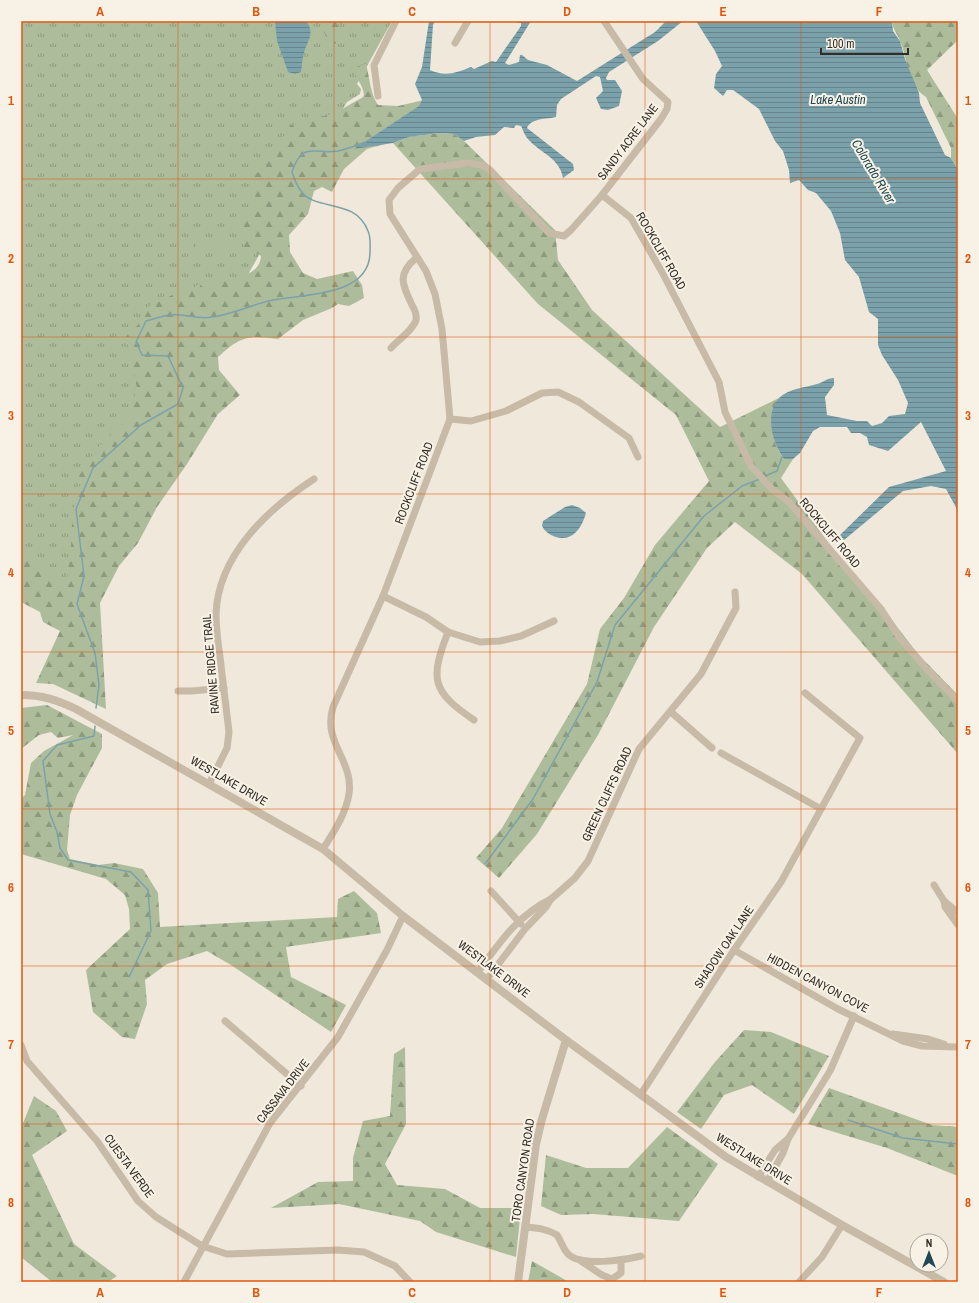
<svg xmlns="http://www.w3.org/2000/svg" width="979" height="1303" viewBox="0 0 979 1303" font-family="'Archivo Narrow',sans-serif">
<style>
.grass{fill:url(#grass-tufts)}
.forest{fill:url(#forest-firs)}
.pitch{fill:#adbd9b}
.water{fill:url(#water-rules)}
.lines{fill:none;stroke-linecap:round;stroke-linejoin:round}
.stream{stroke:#7ba2ab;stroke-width:1.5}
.minor{stroke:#c7baa7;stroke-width:7}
.tertiary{stroke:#c7baa7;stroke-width:8}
.grid{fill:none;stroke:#df570d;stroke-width:1;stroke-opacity:0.55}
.labels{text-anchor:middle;stroke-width:4;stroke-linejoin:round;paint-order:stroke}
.street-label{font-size:12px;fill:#342d27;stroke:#f8f2e6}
.water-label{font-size:13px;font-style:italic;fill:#204852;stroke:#f8f2e6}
.neatline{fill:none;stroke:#df570d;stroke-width:1.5}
.grid-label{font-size:13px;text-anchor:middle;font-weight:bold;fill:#df570d}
</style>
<defs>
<pattern id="grass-tufts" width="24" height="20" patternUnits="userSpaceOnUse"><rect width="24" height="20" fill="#adbd9b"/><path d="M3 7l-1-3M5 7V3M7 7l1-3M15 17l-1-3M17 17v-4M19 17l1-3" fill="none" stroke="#8e9a7e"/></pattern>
<pattern id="forest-firs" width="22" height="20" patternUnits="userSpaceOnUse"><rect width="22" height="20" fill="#adbd9b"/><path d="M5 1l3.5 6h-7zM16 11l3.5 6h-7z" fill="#8e9a7e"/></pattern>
<pattern id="water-rules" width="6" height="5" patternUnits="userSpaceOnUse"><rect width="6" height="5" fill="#7ba2ab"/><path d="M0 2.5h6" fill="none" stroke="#66848b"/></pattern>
</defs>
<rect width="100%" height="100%" fill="#f0e8da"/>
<polygon class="grass" points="21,21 392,21 357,84 361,89 360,94 347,102 69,586 21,582"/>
<g class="forest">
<polygon points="319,21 338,21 339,40 335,44 328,41"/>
<path d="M892 21H958V40L927 70 958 119V170L951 158V148L926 97C907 85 908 59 900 41 897 32 893 31 892 21Z"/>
<path d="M366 64C370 79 370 93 378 105L398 106 424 100 427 110 388 143 367 149 344 169 332 192 322 187 314 191 308 214 289 235 290 252 303 273 317 279 353 271 362 285 364 298 349 306 338 304 332 308 303 320 278 339C247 335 241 336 218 357L219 370 240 395 218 414 187 464 157 507 138 543 119 566 100 603 106 709 53 684 36 683 60 631 43 622 40 612 21 602V558L24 551 26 552 43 566 44 570 55 574 59 579H67L71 546 73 500 75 491 77 487 81 485 79 476 83 465 88 462 95 450 131 416 133 401 137 388 126 337 129 332 137 326 147 308 153 303 162 301 175 293H182L200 284 207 291C216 282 218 274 231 279 244 276 260 272 261 256L258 253 246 252 243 248 245 240 238 228 241 217 252 210 249 176 265 170 273 145 287 133 290 125 300 124 312 116C329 120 348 105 363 97L364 95C363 84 355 78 353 68Z"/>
<path d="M439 133 454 134 464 141 555 230 558 260 592 310 720 427 779 398C770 419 770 441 784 459H793L781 478 833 549 878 602 918 654 958 695V754L802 574 735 522 707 548 654 627 598 735 537 834 499 878 476 858 502 828 587 684 600 629 624 598 655 545 709 481 676 415 538 304 393 143 409 137Z"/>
<polygon points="47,705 102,734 102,748 77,795 70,815 67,850 70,859 98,865 114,863 143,869 158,893 160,927 337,917 338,899 354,891 377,913 381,933 286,947 291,977 346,1005 331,1032 231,965 207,951 167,964 145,980 147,1004 135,1039 122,1037 93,1012 86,970 130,929 129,909 125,895 106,879 21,854 21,798 25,795 31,763 44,751 73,735 58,738 51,732 39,735 21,749 21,708"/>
<polygon points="744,1030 771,1032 829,1056 794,1114 752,1085 724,1095 701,1129 677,1112 715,1062"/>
<polygon points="405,1047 406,1124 385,1164 397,1185 445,1189 480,1208 521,1208 516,1257 436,1232 420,1221 339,1204 271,1208 318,1182 353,1181 353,1158 363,1121 390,1116 394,1054"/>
<polygon points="829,1088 932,1125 958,1127 958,1176 887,1148 808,1124"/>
<polygon points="34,1096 56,1111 67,1131 32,1155 74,1244 117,1276 108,1282 52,1282 21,1257 21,1128"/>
<polygon points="667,1127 718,1164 679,1221 593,1214 561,1215 541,1206 546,1155 586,1168 628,1168"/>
<polygon points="532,1261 569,1282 528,1282"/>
</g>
<path class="pitch" d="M215 236 228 237 230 244C220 252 206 256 196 247L197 240 209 241Z"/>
<g class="water">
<path d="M275 21H306C316 33 307 41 304 53 302 59 302 66 301 72L295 74 288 72 277 41Z"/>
<path d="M429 21H435L433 25 430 70C445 77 456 73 471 67L474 69 492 61 496 62 521 26V23L510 21H531L505 63 509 65 519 62 520 55H522L528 60 547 65 577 81 655 32 666 21H683L658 41 609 72 606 78 607 80H615L622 91 619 106 608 110 601 109 596 98 603 91 600 77 596 76 561 99 557 105 556 117C547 119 531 118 527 128L573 164 574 170 563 178C560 158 540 153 528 139 525 136 523 130 521 126L516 125 514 128 504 127 495 135 476 137 464 141 454 134 439 133 409 137 393 143 354 149 419 106 422 100 415 84 422 67Z"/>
<path d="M696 21H892L893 31 900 41 905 59 919 93 920 103 945 155 951 158 958 170V511L946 489 931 486 903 491 844 540 840 535 889 487 946 471 921 422 888 451 869 445 867 437 860 433H851L847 427H820L813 431 800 453 793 459H784C773 445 764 414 779 398 789 388 805 388 817 384 824 382 827 378 834 378V385L825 397 827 415 857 421H867L872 426 882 423 889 416 905 414 908 403 898 380 882 355 878 345V319L869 312 859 277 845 260 840 233 831 211 816 193 808 190 799 180 790 183 789 170 783 151 775 141 759 109 733 90H727L723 96 714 88 716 74 722 66 715 51Z"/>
<path d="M572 505 580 508 586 513C582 527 573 542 556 537 550 535 545 532 542 526L543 521 565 507Z"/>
</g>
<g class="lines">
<g class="stream">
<polyline points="765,476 777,471 782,457"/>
<path d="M96 708 99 685 95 653 77 604 84 576 76 509 93 468 141 425 178 404 183 388 168 356 142 355 136 342 146 321C154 319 162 316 169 315 183 313 198 320 212 317 234 314 253 304 273 300 303 294 370 297 370 252 370 246 371 237 368 231 355 197 315 212 301 191 297 186 294 178 292 172 302 140 316 155 338 151 347 149 357 145 366 142"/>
<polyline points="95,726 94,736 57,745 43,761 50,814 57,832 60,848 68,860 131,872 148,890 151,931 129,977"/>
<polyline points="485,864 533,799 597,682 615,625 704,516 742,486 760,479"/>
<polyline points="848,1120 903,1138 958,1144"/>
</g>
<g class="minor">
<polyline points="455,43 468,21"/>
<polyline points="378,96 374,65 396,21"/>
<polyline points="602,195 631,218 662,272 719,382 725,412 751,466 772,489 789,502 881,609 899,637 924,666 958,701"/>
<path d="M391 348C398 340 413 330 416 320 417 314 415 310 412 305 402 284 397 274 416 258"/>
<polyline points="450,419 471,421 506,411 542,393 558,392 579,402 629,438 638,457"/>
<polyline points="383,596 426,617 448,632 480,642 500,641 521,636 554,621"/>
<path d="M448 632C430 679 431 691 474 720"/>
<polyline points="178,691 192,691 224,688"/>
<polyline points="671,712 712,748"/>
<polyline points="721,753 821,809"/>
<path d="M209 784 227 748 229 732C226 707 223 682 220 657 218 643 216 628 216 614 218 555 268 509 314 479"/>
<path d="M323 849C333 833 346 814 349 794 354 760 322 743 333 707L383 596 450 419 442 329 435 294 426 271 390 214 389 200 398 188 420 169 468 163 482 165 490 170 549 233 564 236 571 230 602 195 661 119 667 109 668 102 643 79 604 21"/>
<polyline points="934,885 944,901 958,913"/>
<polyline points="491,891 521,924"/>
<polyline points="944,901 945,907 958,925"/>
<polyline points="734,950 838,1009 903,1041 922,1046 958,1047"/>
<path d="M478 972C500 942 517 916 551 899"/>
<polyline points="487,979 525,929 546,907 551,899 575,878 588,861 639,749 701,674 736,608 735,592"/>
<polyline points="225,1021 301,1086"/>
<polyline points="893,1034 928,1039 944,1044"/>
<polyline points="21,1045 27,1061 97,1141 138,1201 156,1217 202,1246 227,1254 338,1250 364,1252 395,1266 410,1282"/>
<polyline points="641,1094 734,950 781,882 860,738 805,693"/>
<polyline points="758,1177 775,1150 788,1139"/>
<polyline points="767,1182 783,1153 788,1139 830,1071 854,1016"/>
<path d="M526 1227C538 1228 547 1229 557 1235 561 1241 563 1249 568 1254 581 1267 624 1260 641 1256"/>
<polyline points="581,1261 602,1275 612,1279 621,1273 621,1260"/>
<polyline points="184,1282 270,1123 338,1037 387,950 403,916"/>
<polyline points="799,1282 822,1257 842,1225"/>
</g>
<g class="tertiary">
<path d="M21 695C42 695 57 700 76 709L323 849 403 916 566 1040 726 1157 842 1225 944 1282"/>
<polyline points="518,1282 536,1144 542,1119 566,1040"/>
</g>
</g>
<path class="grid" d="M178 21V1282M334 21V1282M490 21V1282M645 21V1282M801 21V1282M21 179H958M21 337H958M21 494H958M21 652H958M21 809H958M21 966H958M21 1124H958"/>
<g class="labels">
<g class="street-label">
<text transform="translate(628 142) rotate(-53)" y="4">SANDY ACRE LANE</text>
<text transform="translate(661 251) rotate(60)" y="4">ROCKCLIFF ROAD</text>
<text transform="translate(414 483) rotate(-69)" y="4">ROCKCLIFF ROAD</text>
<text transform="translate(830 533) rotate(50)" y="4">ROCKCLIFF ROAD</text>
<text transform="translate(211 664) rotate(-95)" y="4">RAVINE RIDGE TRAIL</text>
<text transform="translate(229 781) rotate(30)" y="4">WESTLAKE DRIVE</text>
<text transform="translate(607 794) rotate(-65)" y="4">GREEN CLIFFS ROAD</text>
<text transform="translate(724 947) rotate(-56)" y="4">SHADOW OAK LANE</text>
<text transform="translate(494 969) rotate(37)" y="4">WESTLAKE DRIVE</text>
<text transform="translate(818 983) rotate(28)" y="4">HIDDEN CANYON COVE</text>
<text transform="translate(283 1091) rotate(-52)" y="4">CASSAVA DRIVE</text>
<text transform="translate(754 1159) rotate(32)" y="4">WESTLAKE DRIVE</text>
<text transform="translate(129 1166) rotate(54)" y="4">CUESTA VERDE</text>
<text transform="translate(523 1170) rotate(-82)" y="4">TORO CANYON ROAD</text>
</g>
<g class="water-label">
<text x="838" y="104">Lake Austin</text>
<text transform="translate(874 171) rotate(59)" y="5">Colorado River</text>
</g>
</g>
<rect width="979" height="1303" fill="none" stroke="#f8f2e6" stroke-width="44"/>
<g transform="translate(929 1253)"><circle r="19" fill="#f8f2e6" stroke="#aaa39a"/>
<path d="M0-3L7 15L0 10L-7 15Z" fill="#204852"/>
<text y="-6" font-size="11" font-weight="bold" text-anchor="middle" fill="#342d27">N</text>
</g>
<path d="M821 48v6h87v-6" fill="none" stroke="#342d27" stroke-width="2"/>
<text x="827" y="48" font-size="12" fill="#342d27" stroke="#f8f2e6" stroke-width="3" paint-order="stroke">100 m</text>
<rect x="22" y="22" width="935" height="1259" class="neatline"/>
<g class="grid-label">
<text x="100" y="16">A</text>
<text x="256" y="16">B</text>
<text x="412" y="16">C</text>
<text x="567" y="16">D</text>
<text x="723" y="16">E</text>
<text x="879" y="16">F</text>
<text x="11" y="105">1</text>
<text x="968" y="105">1</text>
<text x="11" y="263">2</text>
<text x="968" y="263">2</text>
<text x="11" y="420">3</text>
<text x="968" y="420">3</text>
<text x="11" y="577">4</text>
<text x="968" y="577">4</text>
<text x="11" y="735">5</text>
<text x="968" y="735">5</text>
<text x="11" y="892">6</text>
<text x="968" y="892">6</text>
<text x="11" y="1049">7</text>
<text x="968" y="1049">7</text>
<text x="11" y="1207">8</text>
<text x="968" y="1207">8</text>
<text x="100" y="1297">A</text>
<text x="256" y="1297">B</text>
<text x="412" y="1297">C</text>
<text x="567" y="1297">D</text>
<text x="723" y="1297">E</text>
<text x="879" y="1297">F</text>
</g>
</svg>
